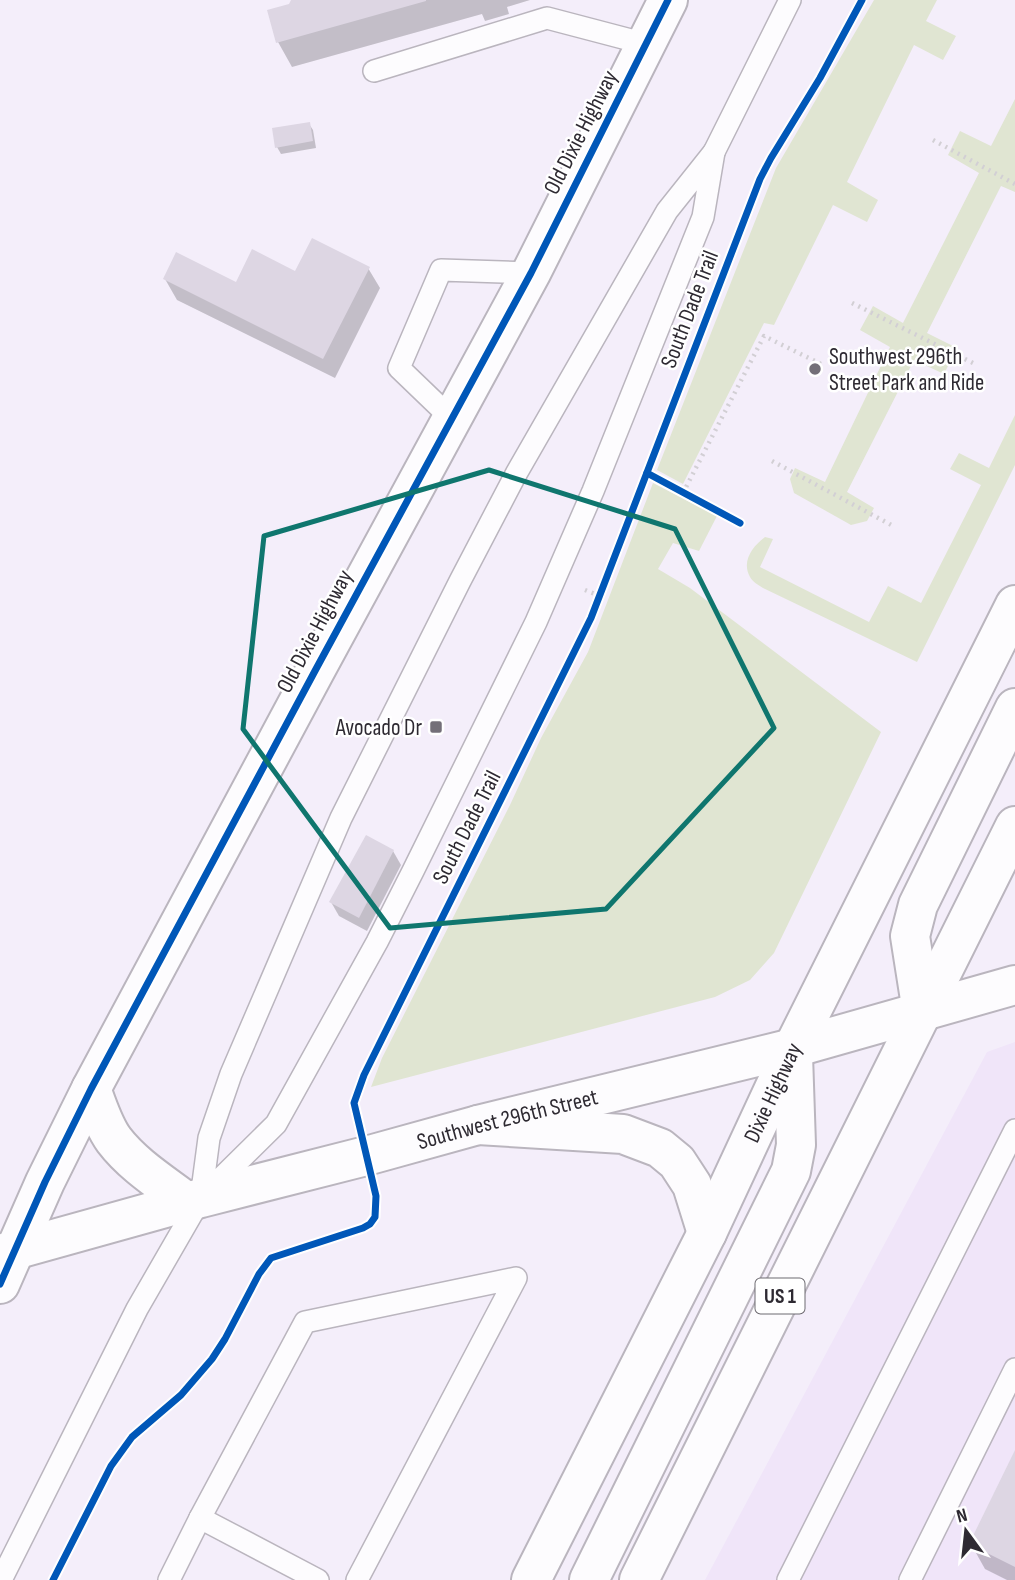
<svg xmlns="http://www.w3.org/2000/svg" width="1015" height="1580" viewBox="0 0 1015 1580" font-family="'Sofia Sans Condensed',sans-serif">
<style>
.built{fill:#f0e5f9}
.green{fill:#e0e5d2}
.shadow{fill:#0003}
.building{fill:#ddd6e3}
.lines{fill:none;stroke-linecap:round;stroke-linejoin:round}
.lane-casing{stroke:#bab5be;stroke-width:24}
.secondary-casing{stroke:#bab5be;stroke-width:42}
.highway-casing{stroke:#bab5be;stroke-width:42}
.path{stroke:#d2cfd4;stroke-width:4.5;stroke-dasharray:2 5;stroke-linecap:butt}
.lane{stroke:#fdfcfe;stroke-width:21}
.secondary{stroke:#fdfcfe;stroke-width:38}
.highway{stroke:#fdfcfe;stroke-width:38}
.cycleway-casing{stroke:#fff;stroke-width:11}
.cycleway{stroke:#0057b8;stroke-width:7}
.marked{fill:none;stroke:#0f766e;stroke-width:5;stroke-linejoin:round}
.poi-dot{fill:#736f78;stroke:#fff;stroke-width:2.5}
.labels{text-anchor:middle;stroke-width:5;stroke-linejoin:round;paint-order:stroke}
.shield{fill:#fff;stroke:#6d6a70;stroke-width:2}
.shield-label{font-size:21px;font-weight:bold;fill:#2e2a32}
.street-label{font-size:23px;fill:#2e2a32;stroke:#fff}
.poi-label{font-size:23px;fill:#2e2a32;stroke:#fff;text-anchor:start}
</style>
<rect width="100%" height="100%" fill="#f4eefa"/>
<polygon class="built" points="1015,1042 1015,1580 705,1580 987,1052"/>
<g class="green">
<polygon points="874,0 937,0 926,21 956,36 943,60 914,45 847,182 878,200 867,222 833,205 774,325 764,323 683,484 657,470 776,168"/>
<polygon points="1015,99 1015,192 1001,186 927,333 957,348 944,374 914,360 847,492 874,508 867,521 851,525 794,493 790,479 795,468 825,482 890,347 860,330 873,306 903,323 979,173 948,155 960,131 991,146"/>
<path d="M1015 415V465L917 662 763 588C758 585 752 581 750 577 741 561 753 546 765 537L773 539 760 567 869 622 888 586 921 603 981 485 950 469 959 453 989 468Z"/>
<polygon points="653,483 717,516 699,551 673,543 658,569 690,588 881,732 774,953 750,980 715,997 371,1087 382,1058 510,805 541,738 588,652"/>
</g>
<g class="shadow">
<polygon points="293,0 530,0 507,7 509,14 485,21 482,14 292,67 278,42"/>
<polygon points="309,124 313,130 316,148 281,154 277,147"/>
<polygon points="368,268 380,288 335,378 177,300 165,279 236,284 296,274"/>
<polygon points="393,851 401,865 367,931 339,916 331,902"/>
<polygon points="1015,1454 1015,1580 1007,1580 985,1569 971,1544"/>
</g>
<g class="building">
<polygon points="291,0 426,0 426,1 276,43 267,10 289,4"/>
<polygon points="310,122 313,141 275,148 272,128"/>
<polygon points="312,238 370,267 323,359 163,279 176,252 236,282 252,249 295,271"/>
<polygon points="366,835 394,850 359,918 329,902"/>
<polygon points="1015,1450 1015,1567 969,1544"/>
</g>
<g class="lines">
<g class="lane-casing">
<g id="lane">
<polyline points="374,71 547,18 646,44"/>
<polyline points="714,152 790,0"/>
<polyline points="452,419 399,368 441,270 531,273"/>
<polyline points="1,1580 137,1309 201,1198 276,1124 377,942 413,871 536,622 593,491 703,217 714,152 667,211 516,474 460,581 341,818 231,1074 209,1138 201,1198"/>
<polyline points="169,1580 200,1518"/>
<polyline points="318,1580 200,1518 305,1322 516,1278 357,1580"/>
<polyline points="788,1580 1015,1130"/>
<polyline points="910,1580 1015,1369"/>
</g>
</g>
<g class="secondary-casing">
<g id="secondary">
<path d="M91 1089C98 1106 103 1125 114 1140 133 1165 162 1183 187 1202"/>
<path id="s1" d="M0 1254 201 1198 366 1156 478 1125 793 1048 1015 985"/>
<polyline points="0,1284 45,1182 91,1089 316,669 531,273 668,0"/>
</g>
</g>
<g class="highway-casing">
<g id="highway">
<polyline points="922,1012 910,936 918,905 1015,708"/>
<polyline points="478,1125 623,1134 660,1148 677,1162 692,1185 707,1233"/>
<path id="s2" d="M531 1580 707 1233 793 1048 1015 605"/>
<polyline points="589,1580 791,1171 796,1145 793,1055"/>
<polyline points="639,1580 1015,826"/>
</g>
</g>
<g class="path">
<polyline points="933,140 1015,184"/>
<polyline points="852,303 975,364"/>
<polyline points="772,461 895,527"/>
<polyline points="683,493 764,336 821,364"/>
<polyline points="585,590 600,596"/>
</g>
<use href="#lane" class="lane"/>
<use href="#secondary" class="secondary"/>
<use href="#highway" class="highway"/>
<g class="cycleway-casing">
<g id="cycleway">
<polyline points="647,473 740,523"/>
<polyline points="0,1284 45,1182 91,1089 316,669 531,273 668,0"/>
<polyline points="53,1580 111,1466 132,1437 181,1395 212,1359 225,1339 259,1274 271,1258 363,1228 370,1224 375,1217 376,1196 354,1103 364,1075 591,618 760,179 771,158 820,78 862,0"/>
</g>
</g>
<use href="#cycleway" class="cycleway"/>
</g>
<path class="marked" d="M489 470 675 529 774 728 606 909 390 928 243 729 264 536Z"/>
<g class="poi-dot">
<circle cx="815" cy="369" r="7"/>
<rect x="429" y="720" width="14" height="14" rx="3.5"/>
</g>
<g class="labels">
<rect class="shield" x="755.5" y="1278.5" width="49" height="35" rx="5"/>
<g class="shield-label">
<text x="780" y="1303">US 1</text>
</g>
<g class="street-label">
<text transform="translate(580 132) rotate(-63)" y="8">Old Dixie Highway</text>
<text transform="translate(689 309) rotate(-69)" y="8">South Dade Trail</text>
<text transform="translate(314 631) rotate(-62)" y="8">Old Dixie Highway</text>
<text transform="translate(466 827) rotate(-63)" y="8">South Dade Trail</text>
<text dy="8" stroke="none"><textPath href="#s2" startOffset="544">Dixie Highway</textPath></text>
<text dy="8" stroke="none"><textPath href="#s1" startOffset="525">Southwest 296th Street</textPath></text>
</g>
<g class="poi-label">
<text x="829" y="364">Southwest 296th<tspan x="829" dy="26">Street Park and Ride</tspan></text>
<text x="422" y="735" text-anchor="end">Avocado Dr</text>
</g>
</g>
<g transform="translate(966 1531) rotate(345)" stroke="#ffffff" stroke-width="5" paint-order="stroke">
<path d="M0-5L12 26L0 18L-12 26Z" fill="#2e2a32"/>
<text y="-10" font-size="19" font-weight="bold" text-anchor="middle" fill="#2e2a32">N</text>
</g>
</svg>
